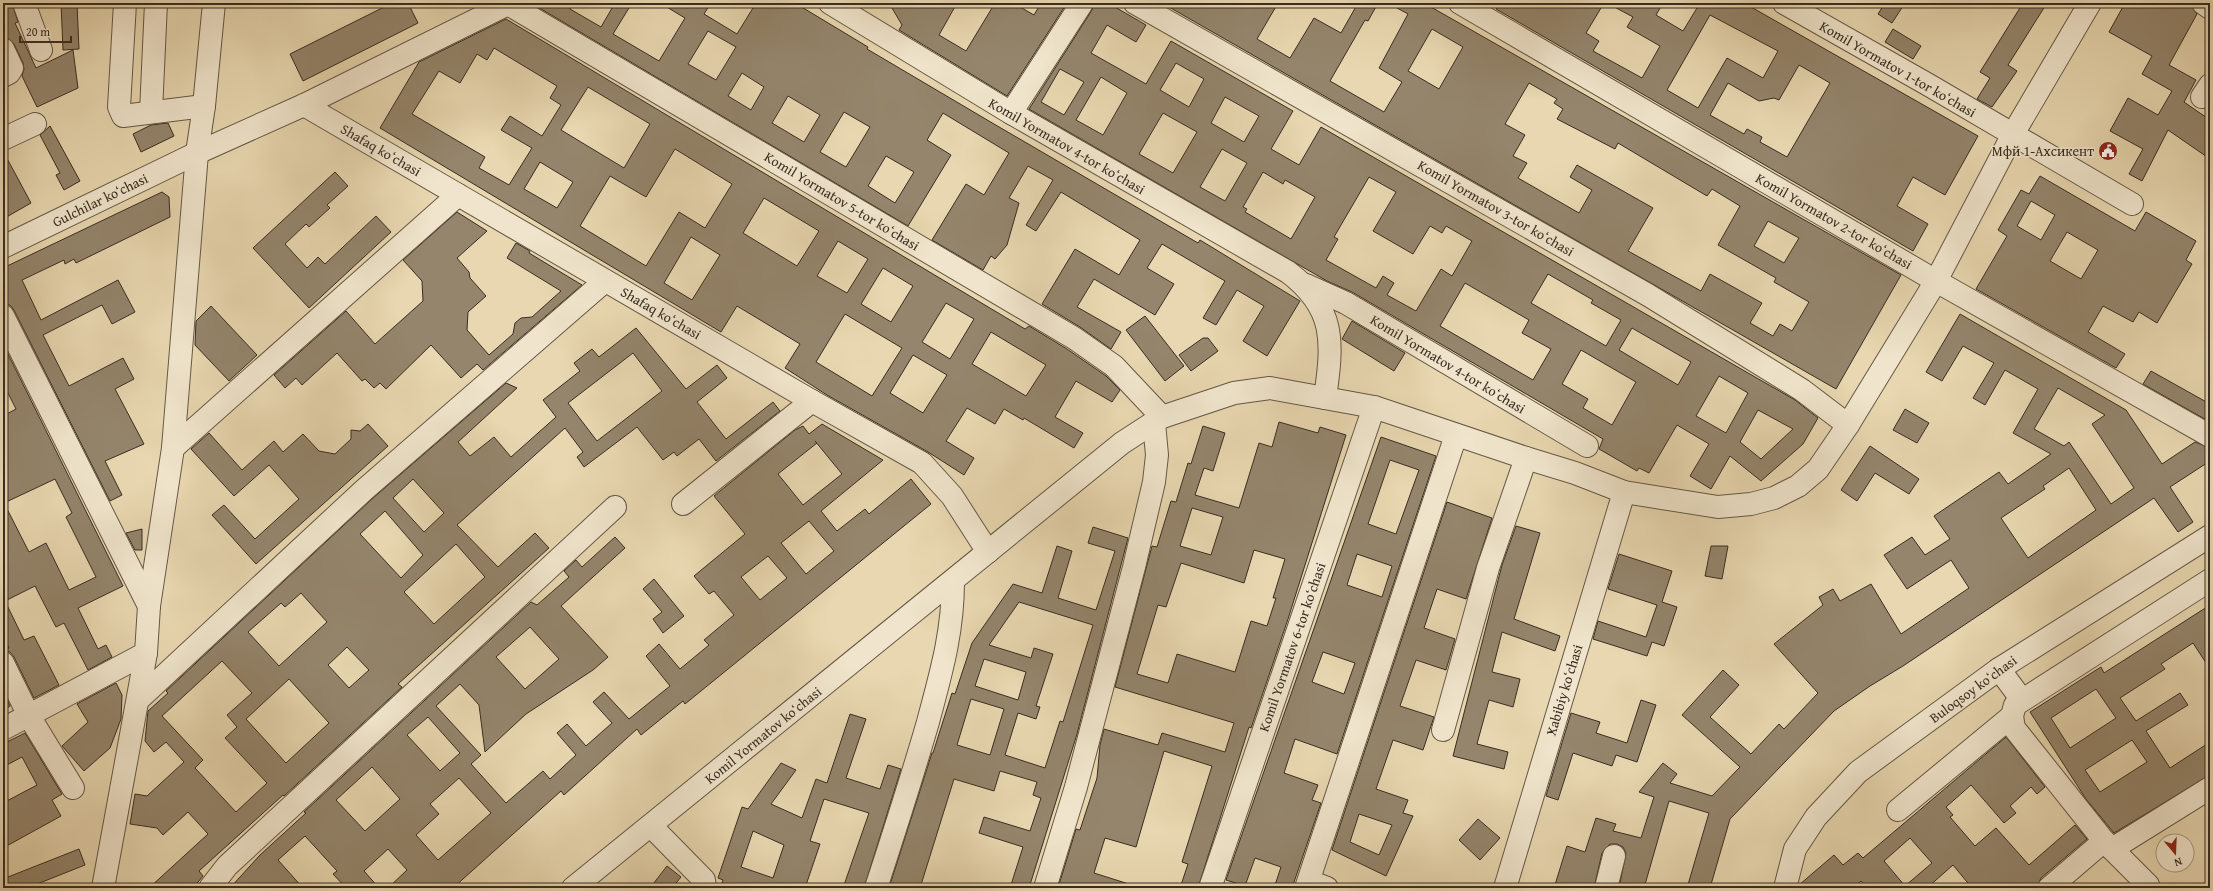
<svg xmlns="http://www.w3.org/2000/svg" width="2213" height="891" viewBox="0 0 2213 891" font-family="'Gentium Book Plus',serif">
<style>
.building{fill:#94856c;stroke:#392d22;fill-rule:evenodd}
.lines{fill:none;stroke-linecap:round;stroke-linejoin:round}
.minor-casing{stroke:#655846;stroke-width:24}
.minor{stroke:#f0e5cc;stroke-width:22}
.labels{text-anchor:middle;stroke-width:3;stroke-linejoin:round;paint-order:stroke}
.street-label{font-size:14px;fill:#392d22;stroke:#f0e5cc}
.poi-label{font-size:14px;fill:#392d22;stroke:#f0e5cc;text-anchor:end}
</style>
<rect width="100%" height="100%" fill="#e8d7b0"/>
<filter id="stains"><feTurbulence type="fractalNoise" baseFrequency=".005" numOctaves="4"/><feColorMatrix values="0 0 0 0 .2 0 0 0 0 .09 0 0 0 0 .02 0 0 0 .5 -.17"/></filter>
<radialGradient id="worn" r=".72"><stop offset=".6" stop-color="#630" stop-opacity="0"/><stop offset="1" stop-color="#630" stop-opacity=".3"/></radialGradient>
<g class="building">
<polygon points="3,3 12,3 18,22 15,23 36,68 73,50 78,88 37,107 22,76 24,69 23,63 14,44 7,37 3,30"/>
<polygon points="61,3 77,3 79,49 63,50"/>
<polygon points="392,3 408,3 418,23 303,81 290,54"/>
<path d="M531 3H573L570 9 601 27 615 3H632L613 34 659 61 685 18 660 3H711L704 14 737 34 756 3H795L868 47 867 49 994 124 1198 243 1200 240 1300 301 1267 356 1243 341 1264 306 1237 290 1216 325 1203 318 1225 281 1162 244 1147 268 1174 284 1155 315 1094 279 1077 307 1121 332 1111 349 1080 327 1042 304 1075 249 1119 275 1140 240 1061 192 1036 231 1026 225 1053 180 1028 166 1009 198 1019 203 1007 245 995 259 991 256 983 270 932 240 966 184 984 195 1009 153 943 113 927 140 951 155 908 226ZM708 31 736 47 716 80 688 64ZM742 73 764 87 751 110 728 96ZM788 96 820 115 804 142 772 123ZM844 112 870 127 846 167 820 152ZM886 156 914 172 895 203 868 186Z"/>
<polygon points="889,3 957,3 939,35 966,51 995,3 1013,3 1034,15 1041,3 1067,3 1007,96 899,30 902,25"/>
<path d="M1094 3H1108L1146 25 1136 42 1107 25 1091 53 1146 84 1171 41 1293 111 1271 149 1299 165 1321 127 1795 400 1818 418 1803 444 1761 481 1730 456 1711 489 1690 476 1709 444 1677 425 1649 473 1639 468 1637 471 1599 449 1603 439 1352 292 1327 281 1029 109 1092 10ZM1176 63 1204 79 1189 107 1160 90ZM1060 69 1084 82 1064 115 1041 102ZM1101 77 1127 93 1103 135 1076 120ZM1225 97 1259 116 1244 142 1211 123ZM1163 113 1197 132 1173 173 1139 154ZM1222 149 1247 163 1225 201 1200 187ZM1263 172 1283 184 1285 180 1315 197 1291 239 1245 212 1247 209 1243 207ZM1369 177 1396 192 1373 231 1413 254 1430 226 1442 233 1446 226 1472 241 1452 276 1441 269 1416 311 1387 295 1394 283 1383 276 1376 288 1326 260 1338 239 1334 237ZM1548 274 1593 300 1591 303 1621 320 1606 346 1531 303ZM1465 283 1529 320 1522 333 1551 349 1533 380 1440 326ZM1632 328 1691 362 1678 385 1619 350ZM1581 350 1636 382 1612 425 1583 408 1588 399 1562 384ZM1719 376 1748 393 1726 433 1696 416ZM1758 410 1793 429 1761 459 1740 442Z"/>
<path d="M1162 3H1278L1257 39 1290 58 1314 18 1341 33 1358 3H1378L1368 21 1365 20 1330 81 1384 112 1402 82 1379 68 1408 14 1388 3H1424L1901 275 1836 389ZM1432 29 1463 47 1439 89 1408 71ZM1529 83 1557 99 1554 103 1563 109 1557 119 1615 149 1618 143 1707 196 1712 189 1740 206 1718 245 1776 278 1774 282 1809 302 1792 331 1780 324 1773 336 1750 323 1762 303 1710 274 1701 291 1628 251 1653 208 1577 165 1570 177 1592 190 1579 213 1518 178 1527 163 1513 156 1525 135 1505 124ZM1768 221 1799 238 1784 263 1754 246Z"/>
<path d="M1500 3H1604L1586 33 1599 41 1593 51 1642 78 1660 46 1627 27 1633 17 1607 3H1663L1656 15 1683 31 1697 8 1689 3H1744L1978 136 1945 195 1913 177 1897 206 1928 224 1913 251 1496 9ZM1710 15 1778 51 1763 78 1727 58 1698 108 1667 90ZM1799 65 1830 83 1787 157 1760 142 1762 137 1747 129 1744 134 1710 115 1728 83 1759 101 1774 98 1779 100Z"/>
<polygon points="1885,3 1905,3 1892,23 1878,14"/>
<polygon points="2023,3 2047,3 2008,65 2017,71 1992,107 1977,99 1990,78 1980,72"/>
<polygon points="2125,3 2188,3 2191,5 2197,14 2169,65 2196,80 2184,102 2210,120 2210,159 2168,130 2142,181 2129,174 2143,149 2110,131 2128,98 2158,115 2172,91 2142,74 2152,56 2109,32"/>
<path d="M506 19 1025 329 1029 326 1067 349 1106 376 1120 390 1112 402 1076 381 1055 417 1083 433 1074 448 1024 418 1023 420 1004 409 995 424 967 408 946 441 974 458 964 475 928 452 827 395 785 368 800 344 737 306 721 332 380 128 419 62ZM494 48 557 86 550 98 561 105 542 136 510 116 501 130 532 148 509 185 479 168 485 157 412 114 439 71 460 83 477 54 487 60ZM588 87 650 124 624 168 561 130ZM675 149 732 184 705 228 679 212 646 266 580 226 610 176 646 197ZM540 162 573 182 557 208 524 189ZM764 198 819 231 797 266 743 233ZM691 237 720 255 692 300 664 283ZM838 241 868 259 847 293 817 276ZM883 268 913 286 891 322 861 304ZM946 303 974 319 950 359 922 342ZM845 314 902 348 872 396 816 362ZM991 332 1046 365 1026 396 972 364ZM913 355 947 375 923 413 890 393Z"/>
<polygon points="1893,29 1921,46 1913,59 1885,42"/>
<polygon points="168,123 174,136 141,152 133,134 151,125"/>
<polygon points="50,126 80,181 64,190 56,175 60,173 40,135"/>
<polygon points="3,151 31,203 3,219"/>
<polygon points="335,172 348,186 327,205 330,208 309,227 306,224 285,244 307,268 318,257 325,264 376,216 391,232 309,308 253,248"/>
<path d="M2040 176 2135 231 2146 212 2196 241 2186 260 2192 264 2157 323 2139 312 2133 322 2103 306 2088 332 2125 354 2116 368 1976 289 2007 236 1998 230 2021 190 2029 194ZM2031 201 2055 215 2041 240 2017 226ZM2067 232 2098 250 2081 279 2050 261Z"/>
<polygon points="162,192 169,197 170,217 76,263 74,259 65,264 64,260 22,280 41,320 118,280 135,312 112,324 102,305 43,335 69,386 123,358 134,379 115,389 144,444 105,461 122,495 110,501 14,310 10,305 3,304 3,268"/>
<polygon points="457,212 487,231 457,258 469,272 470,278 486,296 468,312 467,330 489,355 513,334 515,323 521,318 532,317 561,291 507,258 516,243 530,251 529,253 582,285 483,370 477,364 461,378 431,345 386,389 380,383 374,388 365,379 362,381 337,353 302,385 296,378 285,388 274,375 346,311 375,344 423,301 422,281 403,260"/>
<polygon points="211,306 257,355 229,381 195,345 196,321"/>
<path d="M1960 314 2126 410 2162 464 2195 442 2210 448V461L2170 487 2193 522 2178 532 2154 498 1903 666 1870 686 1834 711 1730 819 1710 888H1687L1709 813 1669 801 1644 888H1619L1626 853 1623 847 1617 844H1610L1602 853 1594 888H1554L1567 846 1585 852 1596 818 1616 824 1613 831 1641 838 1654 797 1639 792 1663 763 1677 774 1670 783 1712 796 1740 767 1682 715 1723 670 1739 685 1710 717 1751 754 1779 724 1784 729 1818 693 1774 644 1823 605 1819 597 1833 589 1840 601 1871 584 1901 634 1969 588 1951 560 1907 589 1884 555 1912 537 1925 555 1950 539 1934 516 1999 472 2008 484 2051 454 2013 433 2038 389 2005 370 1985 405 1973 398 1994 363 1963 346 1942 381 1926 372ZM2058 388 2105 415 2092 424 2134 488 2111 504 2069 442 2064 446 2034 429ZM2069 468 2096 510 2028 558 2001 518 2045 489 2043 486Z"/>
<polygon points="1145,316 1184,366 1165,381 1126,330"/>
<polygon points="1352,321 1405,353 1394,371 1342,339"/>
<path d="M636 328 686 389 717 365 727 378 697 402 726 439 773 402 780 411 716 461 699 439 677 456 674 452 663 460 637 427 584 467 577 457 583 452 565 428 457 525 498 567 535 533 549 548 398 684 402 687 284 796 283 795 199 871 203 876 193 888H149L208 834 188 812 163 835 157 828 130 824 135 794 147 796 184 762 166 742 154 752 145 741 148 711 168 693 166 691 372 499 506 383 517 388 458 442 470 456 494 437 511 457 556 417 543 400 580 371 574 363 592 349 599 357ZM633 353 662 391 597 441 568 403ZM413 479 444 513 424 532 393 498ZM385 511 423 555 401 578 360 534ZM456 544 485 577 434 624 404 592ZM301 593 327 622 279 666 248 632 281 603 285 607ZM347 647 369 670 349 688 328 665ZM222 661 252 693 227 715 237 727 225 738 267 783 236 812 195 768 203 760 162 716ZM289 679 329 723 286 763 246 719Z"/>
<polygon points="1203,338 1208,338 1218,351 1191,371 1179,355"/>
<path d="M3 344 123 586 78 608 98 649 106 645 112 657 88 670 64 623 56 627 35 586 5 601 24 640 34 636 59 685 34 698 14 657 10 652 4 651 9 648 3 636V416L16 409 3 383ZM55 479 72 513 66 517 96 577 69 590 46 543 29 552 4 503Z"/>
<polygon points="2151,371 2210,404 2210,422 2143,384"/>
<polygon points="1905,409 1929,423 1917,443 1893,430"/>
<path d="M1279 422 1318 433 1320 427 1346 435 1288 619 1251 728 1249 727 1198 888H1180L1188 864 1182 862 1212 766 1164 751 1136 847 1105 838 1094 873 1132 885 1131 888H1058L1076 829 1080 830 1097 778 1100 745 1104 729 1158 745 1162 733 1225 752 1234 723 1115 687 1152 546 1157 547 1171 501 1176 502 1188 463 1191 464 1203 426 1225 433 1213 471 1204 468 1195 495 1239 508 1259 443 1272 447ZM1192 508 1223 517 1211 555 1180 546ZM1254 550 1285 559 1273 598H1276L1267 626 1251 621 1235 672 1177 654 1168 683 1137 674 1158 605 1166 607 1181 563 1244 583Z"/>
<polygon points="368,424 388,446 256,564 212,515 224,505 255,539 299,499 269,465 234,496 191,449 209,433 242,470 274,441 283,452 303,434 319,451 335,454 351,439 351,430 360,431"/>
<path d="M822 424 883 460 821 511 837 531 865 509 869 514 911 479 931 504 685 704 683 701 641 735 637 729 564 795 561 791 453 888H388L407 870 388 849 364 871 379 888H346L333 874 337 871 305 836 278 860 303 888H230L260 855 306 813 304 812 531 602 537 605 569 577 564 571 576 560 582 567 615 537 625 548 561 606 608 657 593 670 526 714 485 752 479 705 460 684 436 706 481 755 471 764 506 803 543 771 550 779 576 755 557 733 567 724 586 746 612 723 593 702 604 692 629 719 670 686 646 656 659 644 680 669 709 645 704 640 734 615 714 591 709 594 694 576 745 534 714 496 795 430 803 426 809 434ZM815 441 842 474 803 505 778 474 817 443ZM809 521 834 551 806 574 781 543ZM768 556 787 578 760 600 741 577ZM530 627 559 659 525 689 496 657ZM428 717 460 753 440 771 407 735ZM372 767 400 799 365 831 336 800ZM459 778 491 813 438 860 416 835 439 814 430 804Z"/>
<path d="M1381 437 1436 456 1337 754 1295 739 1284 773 1318 785 1312 800 1321 803 1292 888H1274L1281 867 1255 858 1245 886 1226 880ZM1390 460 1419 470 1396 534 1368 524ZM1357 554 1392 566 1382 597 1347 585ZM1323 652 1355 663 1344 694 1312 682Z"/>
<polygon points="1870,446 1919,479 1909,494 1875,473 1857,501 1841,490"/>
<path d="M1447 502 1492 518 1466 599 1437 589 1424 628 1455 639 1446 670 1416 660 1400 706 1434 717 1423 750 1393 740 1376 789 1408 800 1403 813 1413 816 1386 876 1332 850ZM1359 814 1392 825 1379 855 1350 842Z"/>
<polygon points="1516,526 1540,533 1514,619 1560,636 1555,651 1502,632 1492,672 1520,679 1513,707 1489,700 1477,744 1508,752 1504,769 1453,756 1502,565"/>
<path d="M1093 527 1128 538 1077 734 1029 888H1010L1023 847 979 833 984 817 1030 831 1041 798 1033 795 1037 782 1000 771 994 791 954 779 920 888H889L932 753H933L952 693 955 694 972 643 1013 584 1042 593 1057 546 1072 551 1058 598 1096 610 1115 551 1088 543ZM1019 602 1093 625 1063 722 1060 721 1045 768 1005 755 1018 713 1036 719 1040 707 1036 706 1053 654 1034 648 1031 658 989 645ZM984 659 1026 672 1018 700 975 686ZM971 699 1004 709 990 755 957 745Z"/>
<polygon points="142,529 142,550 135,550 126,533"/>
<polygon points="1711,546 1728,546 1722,579 1705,576"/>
<polygon points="1619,554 1672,571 1662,602 1677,607 1664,646 1652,642 1647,656 1593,639 1598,621 1646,637 1657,605 1608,589"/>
<polygon points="654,579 684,616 663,633 653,619 662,612 643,589"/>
<path d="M2210 605V669L2193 643 2161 664 2165 669 2120 698 2136 721 2180 693 2188 705 2146 731 2170 768 2210 742V775L2114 833 2086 799 2030 712 2101 667 2104 673ZM2096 689 2116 718 2070 748 2051 718ZM2132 740 2147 762 2100 792 2085 770Z"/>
<polygon points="116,683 122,695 121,719 110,748 84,771 62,746 88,722 77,704"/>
<polygon points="3,691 10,706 3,711"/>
<polygon points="1641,700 1656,705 1637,762 1616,755 1612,766 1573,753 1558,800 1546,796 1571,713 1600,722 1596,733 1627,743"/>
<path d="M850 714 866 719 846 778 880 789 888 765 901 769 864 888H843L869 813 824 799 810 841 820 844 805 888H720L723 880 718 878 742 807 748 809 781 763 796 770 771 804 802 818 816 779 827 783ZM753 831 784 845 773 878 741 867Z"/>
<polygon points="25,733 62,794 52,800 61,816 3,848 3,803 37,785 22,757 3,767 3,744"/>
<path d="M2006 737 2045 787 2037 794 2031 787 2010 806 2016 813 2004 823 1971 785 1946 807 1953 815 1950 817 1975 846 1996 828 2029 865 2075 825 2087 839 2041 878 2037 888H1972L1953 865 1927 888H1867L1861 881 1853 888H1798L1799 885 1834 855 1843 865 1858 853 1863 858ZM1910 838 1932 863 1905 886 1884 861Z"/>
<polygon points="1478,819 1500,838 1480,860 1459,840"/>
<polygon points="79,849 85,865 27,888 3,888 3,879"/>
<polygon points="667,866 681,877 672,888 650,888"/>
</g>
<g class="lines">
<g class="minor-casing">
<g id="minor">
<polyline points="24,3 41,50"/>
<polyline points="125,3 119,107 123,116 204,106"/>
<path d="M830 3 1011 113 1288 272C1336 308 1333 342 1325 398"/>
<polyline points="1135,3 1648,295 1802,390 1848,425"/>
<polyline points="1460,3 1936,281 2210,436"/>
<polyline points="1784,3 1927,84 2132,204"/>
<polyline points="2203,3 2210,8"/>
<polyline points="508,4 1074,338 1114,366 1162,417"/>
<polyline points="3,49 12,68 9,73 3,76"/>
<polyline points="2202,97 2210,85"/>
<polyline points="304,105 812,401 922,463 952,496 988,552"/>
<polyline points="151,112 156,3"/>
<polyline points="1011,113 1082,3"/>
<polyline points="3,139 35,124"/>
<polyline points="3,247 197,153 304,105 510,3"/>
<polyline points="1306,285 1346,303 1587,446"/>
<polyline points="3,316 149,606"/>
<polyline points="173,448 458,195"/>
<polyline points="683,504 812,401"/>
<polyline points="3,663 29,716 73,788"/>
<polyline points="1999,669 2022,700"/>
<polyline points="139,699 364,490 605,281"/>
<polyline points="3,729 146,653"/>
<polyline points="1443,730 1488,568 1526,458"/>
<polyline points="1898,810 2012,716"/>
<polyline points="651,826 704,880 705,888"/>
<polyline points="2104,841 2112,849 2210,788"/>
<polyline points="2112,849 2148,885"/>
<polyline points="1309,881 1327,888"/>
<polyline points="103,888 146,653 149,606 173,448 197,153 204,106 214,3"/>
<polyline points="210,888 227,866 615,507"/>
<polyline points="573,888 1122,443 1162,417 1234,393 1270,388 1374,407 1526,458 1575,473 1624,492 1718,507 1751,504 1774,498 1798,486 1818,469 1848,425 1936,281 2013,134 2090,3"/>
<path d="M876 888C894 833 912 777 928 722 941 673 953 633 953 581"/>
<polyline points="1045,888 1076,787 1134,567 1154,482 1157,455 1154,423"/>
<polyline points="1210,888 1374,407"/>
<polyline points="1306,888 1456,435"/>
<polyline points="1505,888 1624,492"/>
<polyline points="1606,888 1614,856"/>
<polyline points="1785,888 1795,849 1816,817 1858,772 1999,669 2210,536"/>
<polyline points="2049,888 2104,841 2014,728 2012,716 2015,705 2210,580"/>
</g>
</g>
<use href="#minor" class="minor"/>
</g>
<defs>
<g id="civic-disc" transform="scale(1)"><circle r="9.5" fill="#8f2418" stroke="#f0e5cc"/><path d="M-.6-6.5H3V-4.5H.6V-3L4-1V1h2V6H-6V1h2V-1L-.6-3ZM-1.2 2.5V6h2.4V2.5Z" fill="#fff"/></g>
</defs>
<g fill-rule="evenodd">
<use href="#civic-disc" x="2108" y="151"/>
</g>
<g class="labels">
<g class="street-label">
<text transform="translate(1898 69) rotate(30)" y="5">Komil Yormatov 1-tor koʻchasi</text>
<text transform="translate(1067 146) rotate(30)" y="5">Komil Yormatov 4-tor koʻchasi</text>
<text transform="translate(381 150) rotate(30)" y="5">Shafaq koʻchasi</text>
<text transform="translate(100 200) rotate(-26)" y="5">Gulchilar koʻchasi</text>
<text transform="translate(842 201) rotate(31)" y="5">Komil Yormatov 5-tor koʻchasi</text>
<text transform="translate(1496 208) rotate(30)" y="5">Komil Yormatov 3-tor koʻchasi</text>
<text transform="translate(1834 221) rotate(30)" y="5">Komil Yormatov 2-tor koʻchasi</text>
<text transform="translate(661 313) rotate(30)" y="5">Shafaq koʻchasi</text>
<text transform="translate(1448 364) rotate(31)" y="5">Komil Yormatov 4-tor koʻchasi</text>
<text transform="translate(1292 647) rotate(-71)" y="5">Komil Yormatov 6-tor koʻchasi</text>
<text transform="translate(1973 689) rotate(-36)" y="5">Buloqsoy koʻchasi</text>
<text transform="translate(1564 690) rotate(-73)" y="5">Xabibiy koʻchasi</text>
<text transform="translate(763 735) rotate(-39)" y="5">Komil Yormatov koʻchasi</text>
</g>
<g class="poi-label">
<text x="2094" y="156">Мфй 1-Ахсикент</text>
</g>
</g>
<rect width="2213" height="891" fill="none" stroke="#e8d7b0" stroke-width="16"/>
<rect x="4" y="4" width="2205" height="883" fill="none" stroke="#392d22" stroke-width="2"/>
<rect x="8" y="8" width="2197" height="875" fill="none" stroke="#392d22"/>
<g transform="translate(2175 853) rotate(161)"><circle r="19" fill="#f0e5cc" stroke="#a79b88"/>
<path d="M0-3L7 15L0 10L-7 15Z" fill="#8f2418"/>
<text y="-6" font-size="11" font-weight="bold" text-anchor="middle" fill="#392d22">N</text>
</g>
<path d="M20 36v6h51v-6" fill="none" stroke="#392d22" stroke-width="2"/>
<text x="26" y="36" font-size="12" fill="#392d22" stroke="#f0e5cc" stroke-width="3" paint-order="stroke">20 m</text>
<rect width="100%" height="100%" filter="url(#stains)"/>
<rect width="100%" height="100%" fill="url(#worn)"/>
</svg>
